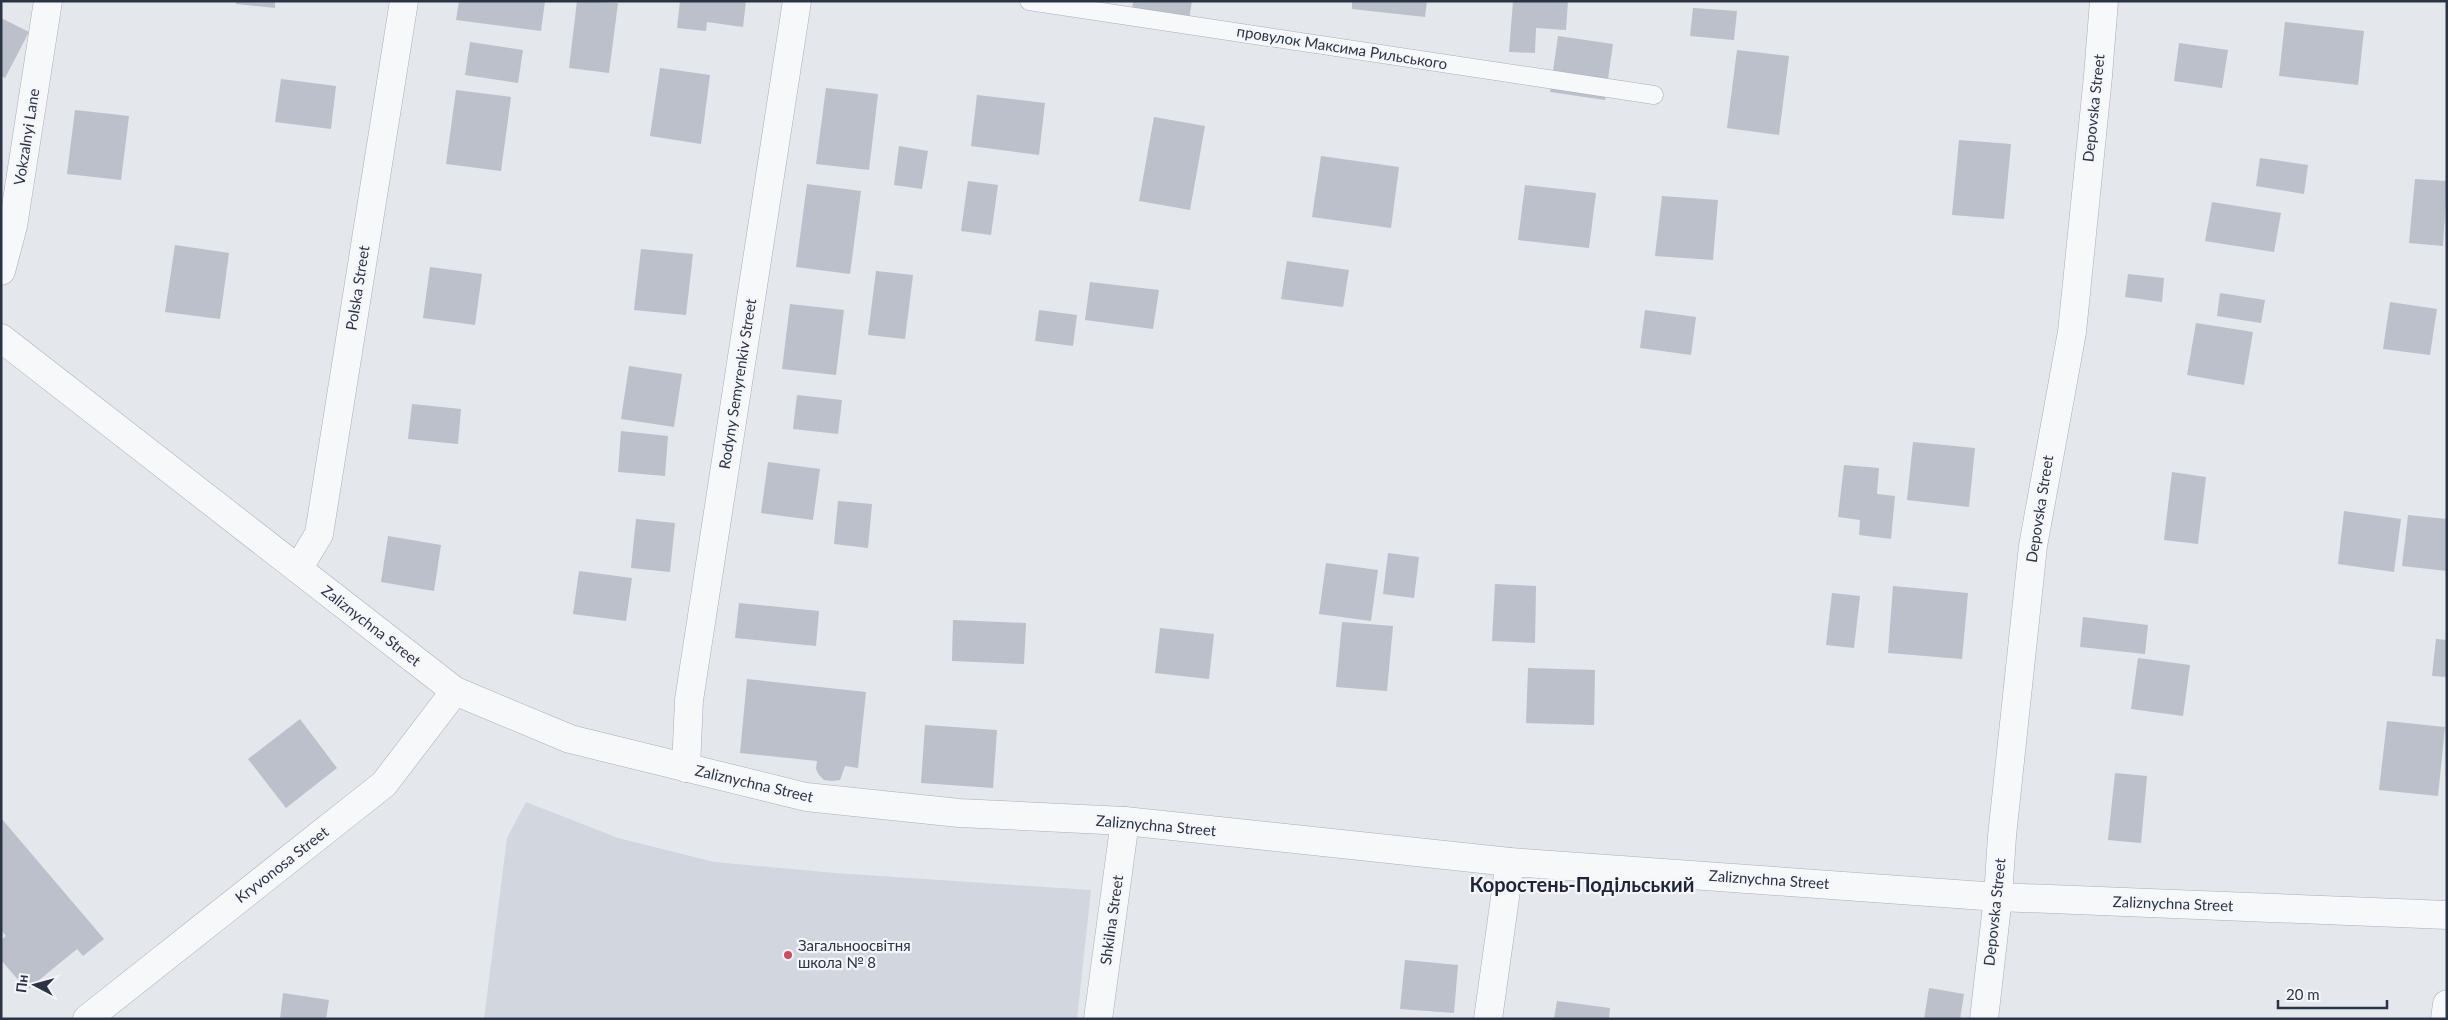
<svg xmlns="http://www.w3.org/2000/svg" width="2448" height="1020" viewBox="0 0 2448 1020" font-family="Lato,sans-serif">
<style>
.built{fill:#d2d6de}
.building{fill:#bbc0ca}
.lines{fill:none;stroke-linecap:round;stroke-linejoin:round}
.service-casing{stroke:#a9aeb7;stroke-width:19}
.minor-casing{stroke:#a9aeb7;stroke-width:29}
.tertiary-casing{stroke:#a9aeb7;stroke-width:29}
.service{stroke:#f7f8fa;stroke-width:18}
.minor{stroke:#f7f8fa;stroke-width:28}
.tertiary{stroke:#f7f8fa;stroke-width:28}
.poi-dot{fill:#d1495b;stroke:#f4f6f9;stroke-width:2}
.labels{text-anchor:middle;stroke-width:4.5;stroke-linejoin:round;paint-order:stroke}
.street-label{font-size:15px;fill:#2b3445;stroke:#f4f6f9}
.poi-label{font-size:15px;fill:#2b3445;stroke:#f4f6f9;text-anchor:start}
.district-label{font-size:20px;font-weight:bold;fill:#1d2536;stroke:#f4f6f9}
</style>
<rect width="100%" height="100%" fill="#e4e7ec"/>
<polygon class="built" points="526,802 618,838 714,862 835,873 1091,890 1077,1019 484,1019 507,838"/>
<g class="building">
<polygon points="236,1 275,1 275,8 236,4"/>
<polygon points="459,1 545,1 541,31 456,20"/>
<polygon points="577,1 618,3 609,73 569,68"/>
<polygon points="680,1 746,1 743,27 707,22 706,31 677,28"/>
<polygon points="1133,1 1192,1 1188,25 1131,16"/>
<polygon points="1352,1 1427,1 1425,17 1352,9"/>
<polygon points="1513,1 1568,1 1566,30 1536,28 1535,53 1509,52"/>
<polygon points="1693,8 1737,11 1734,40 1690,36"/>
<polygon points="1,18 29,32 5,78 1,76"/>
<polygon points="2285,22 2364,31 2358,85 2279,76"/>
<polygon points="1558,36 1613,44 1605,100 1550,92"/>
<polygon points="470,42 523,50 518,83 465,75"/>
<polygon points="2179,43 2228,50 2222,88 2174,81"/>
<polygon points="1737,50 1789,56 1779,135 1727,128"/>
<polygon points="660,68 710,75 701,144 650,136"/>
<polygon points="281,79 336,86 331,129 275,122"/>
<polygon points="826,88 878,94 869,170 816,164"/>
<polygon points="456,90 511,97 501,171 446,164"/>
<polygon points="977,95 1045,103 1039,155 971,146"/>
<polygon points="75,110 129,116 121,180 67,174"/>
<polygon points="1154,117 1205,126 1190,210 1139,201"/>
<polygon points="1959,140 2011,144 2004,219 1952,215"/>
<polygon points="899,146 928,151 922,189 894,185"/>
<polygon points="1321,156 1399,167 1391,228 1312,217"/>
<polygon points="2260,158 2308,165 2304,194 2256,186"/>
<polygon points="2415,179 2447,181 2443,246 2409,243"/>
<polygon points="968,181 998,185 991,235 961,231"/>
<polygon points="807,184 861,191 850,274 796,267"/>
<polygon points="1525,185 1596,193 1589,248 1518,240"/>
<polygon points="1662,196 1718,200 1713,260 1655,256"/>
<polygon points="2212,202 2281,213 2274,252 2205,241"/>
<polygon points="175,245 229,253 220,319 165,312"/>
<polygon points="641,249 693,254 686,315 634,310"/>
<polygon points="1287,261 1349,270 1343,307 1281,299"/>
<polygon points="430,267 482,274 475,325 423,318"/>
<polygon points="876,271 913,275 905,339 868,335"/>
<polygon points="2128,274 2164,278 2162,302 2125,297"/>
<polygon points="1090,282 1159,290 1153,329 1085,320"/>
<polygon points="2220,293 2265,300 2261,323 2217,316"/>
<polygon points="2390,302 2437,309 2430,355 2383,349"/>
<polygon points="790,304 844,310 836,375 782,369"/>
<polygon points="1039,310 1077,315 1073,346 1035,341"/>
<polygon points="1645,310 1696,317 1691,355 1640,348"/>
<polygon points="2196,323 2253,332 2244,385 2187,375"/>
<polygon points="629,366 682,374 674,427 621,419"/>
<polygon points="797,395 842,400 838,434 793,429"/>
<polygon points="412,404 461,409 458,444 408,439"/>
<polygon points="621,431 668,436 665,476 618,472"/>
<polygon points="1913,442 1975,448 1969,507 1907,500"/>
<polygon points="768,462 820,469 813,520 761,513"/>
<polygon points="1844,465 1879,468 1877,494 1895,496 1891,539 1859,535 1860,520 1838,517"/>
<polygon points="2172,472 2206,477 2198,544 2164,540"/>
<polygon points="838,501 872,504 868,548 834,544"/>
<polygon points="2344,511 2401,519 2394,572 2338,564"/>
<polygon points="2408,515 2447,519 2447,571 2402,566"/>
<polygon points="636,519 675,523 670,572 631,568"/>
<polygon points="388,536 441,545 434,591 381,582"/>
<polygon points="1388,553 1419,557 1414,598 1383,594"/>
<polygon points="1326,563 1378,570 1371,621 1319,614"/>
<polygon points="579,571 632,578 626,621 573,614"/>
<polygon points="1495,584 1536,586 1535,643 1492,641"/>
<polygon points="1893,586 1968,593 1962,659 1888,653"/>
<polygon points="1832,593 1860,596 1854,648 1826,645"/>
<polygon points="739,603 819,611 816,646 735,638"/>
<polygon points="2083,617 2148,625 2145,654 2080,647"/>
<polygon points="953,620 1026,623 1024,664 952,661"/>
<polygon points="1342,622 1393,626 1387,691 1336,687"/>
<polygon points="1160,628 1214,634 1209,679 1155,673"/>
<polygon points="2436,639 2447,640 2447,677 2432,676"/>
<polygon points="2138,658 2190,665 2183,716 2131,709"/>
<polygon points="1528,668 1595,670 1594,725 1526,723"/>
<polygon points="747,679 866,692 858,768 845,766 840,780 832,781 824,780 819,775 816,769 817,761 740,753"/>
<polygon points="300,719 337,768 286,808 248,759"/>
<polygon points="2387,721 2445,727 2438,796 2379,790"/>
<polygon points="925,725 997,730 993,788 921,783"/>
<polygon points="2115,773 2147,776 2141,843 2108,840"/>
<polygon points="1,818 104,939 83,956 77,949 27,990 1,960 1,940 6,936 1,930"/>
<polygon points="1405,960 1458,965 1454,1013 1400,1009"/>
<polygon points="1929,988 1964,994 1960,1019 1924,1019"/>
<polygon points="283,993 329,1000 326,1019 280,1019"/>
<polygon points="1557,1001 1610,1008 1609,1019 1554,1019"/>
</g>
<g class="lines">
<g class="service-casing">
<polyline id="service" points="1029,1 1654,95"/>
</g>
<g class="minor-casing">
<g id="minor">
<polyline points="1,271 13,226 48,1"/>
<polyline points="298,569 319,534 404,1"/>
<polyline points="686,768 689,700 797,1"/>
<polyline points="87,1019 384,784 455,691"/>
<polyline points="1098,1019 1125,821"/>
<polyline points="1488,1019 1510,862"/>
<polyline points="1984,1019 1998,897 2002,836 2033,546 2072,332 2098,76 2104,1"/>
<polyline points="2445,1019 2447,1004"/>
</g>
</g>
<g class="tertiary-casing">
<polyline id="tertiary" points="1,338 455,691 570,739 806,797 959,813 1125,821 1510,862 1998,897 2447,915"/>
</g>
<use href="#service" class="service"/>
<use href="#minor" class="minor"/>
<use href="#tertiary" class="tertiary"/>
</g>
<circle class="poi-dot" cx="788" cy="955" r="5"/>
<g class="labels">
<g class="street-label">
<text transform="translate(1342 48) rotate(9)" y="5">провулок Максима Рильського</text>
<text transform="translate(2094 108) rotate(-84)" y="5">Depovska Street</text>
<text transform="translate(27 137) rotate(-81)" y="5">Vokzalnyi Lane</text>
<text transform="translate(358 288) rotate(-81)" y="5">Polska Street</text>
<text transform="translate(738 384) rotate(-81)" y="5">Rodyny Semyrenkiv Street</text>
<text transform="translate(2040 509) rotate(-81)" y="5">Depovska Street</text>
<text transform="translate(371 626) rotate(38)" y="5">Zaliznychna Street</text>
<text transform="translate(754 784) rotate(13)" y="5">Zaliznychna Street</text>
<text transform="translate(1156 826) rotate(5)" y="5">Zaliznychna Street</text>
<text transform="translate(282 865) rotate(-38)" y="5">Kryvonosa Street</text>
<text transform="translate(1769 880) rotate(4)" y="5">Zaliznychna Street</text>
<text transform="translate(2173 904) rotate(2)" y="5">Zaliznychna Street</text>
<text transform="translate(1995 912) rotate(-84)" y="5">Depovska Street</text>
<text transform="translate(1112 920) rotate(-82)" y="5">Shkilna Street</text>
</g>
<g class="poi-label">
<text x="798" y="951">Загальноосвітня<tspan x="798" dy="17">школа № 8</tspan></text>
</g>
<g class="district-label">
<text x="1582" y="892">Коростень-Подільський</text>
</g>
</g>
<rect width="2448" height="1020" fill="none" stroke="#2b3445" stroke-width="5"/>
<g transform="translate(35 985) rotate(276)" stroke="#f4f6f9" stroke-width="4" paint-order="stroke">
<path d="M0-4L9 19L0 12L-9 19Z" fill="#2b3445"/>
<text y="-8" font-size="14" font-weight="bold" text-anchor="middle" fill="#2b3445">Пн</text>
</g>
<path d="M2278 1000v8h109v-8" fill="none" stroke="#2b3445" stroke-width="2.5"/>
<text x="2286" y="1000" font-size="15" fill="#2b3445" stroke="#f4f6f9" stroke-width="4" paint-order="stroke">20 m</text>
</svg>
